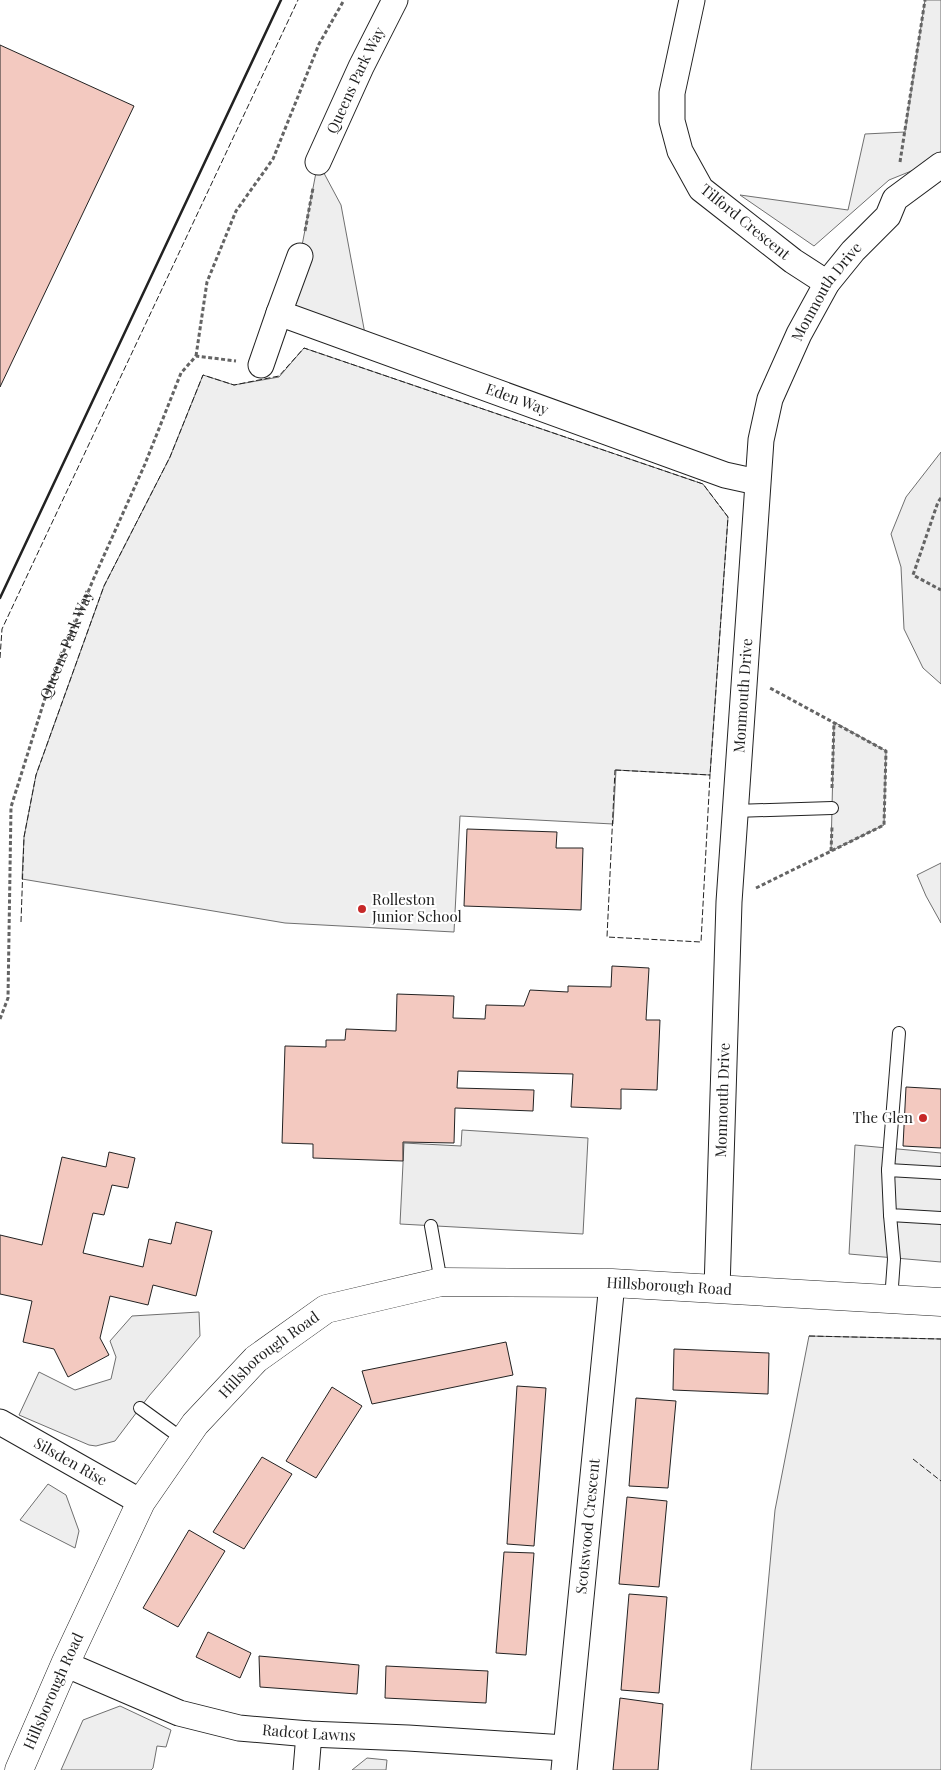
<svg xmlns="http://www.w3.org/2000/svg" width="941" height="1770" viewBox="0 0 941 1770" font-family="'Playfair Display',serif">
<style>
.green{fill:#eee;stroke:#6f6f6f}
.parking{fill:#ededed;stroke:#6f6f6f}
.building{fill:#f3c9c0;stroke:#222}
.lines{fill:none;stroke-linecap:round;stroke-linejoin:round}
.service-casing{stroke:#222;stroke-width:14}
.minor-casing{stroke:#222;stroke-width:27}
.tertiary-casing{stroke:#222;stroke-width:29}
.path{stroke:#646464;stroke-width:3;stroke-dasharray:4 2.5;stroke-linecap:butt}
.service{stroke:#fff;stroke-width:12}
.minor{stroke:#fff;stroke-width:25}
.tertiary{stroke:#fff;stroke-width:28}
.fence{stroke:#222;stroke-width:1;stroke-dasharray:6 2.5;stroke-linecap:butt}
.wall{stroke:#222;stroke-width:2.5}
.poi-dot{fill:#c62828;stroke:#fff;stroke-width:2}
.labels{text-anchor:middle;stroke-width:4;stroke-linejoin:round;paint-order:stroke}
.street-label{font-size:15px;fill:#222;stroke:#fff}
.poi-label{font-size:15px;fill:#222;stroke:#fff;text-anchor:start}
</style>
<rect width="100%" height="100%" fill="#fff"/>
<g class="green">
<polygon points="925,0 941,0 941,159 889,180 814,246 740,195 848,210 865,134 905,132"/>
<polygon points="318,162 341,205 365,334 279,313 300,256"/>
<polygon points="304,348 703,484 728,517 710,775 616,770 613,824 460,816 454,932 285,923 22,879 24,837 36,775 104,586 170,457 203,375 234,385 279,377"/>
<polygon points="941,452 941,684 923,668 904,629 901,567 891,534 906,497"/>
<polygon points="834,722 886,751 884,825 831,851"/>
<polygon points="941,863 941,923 926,896 917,875"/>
<polygon points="809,1336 941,1339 941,1770 751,1770 775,1510"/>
<polygon points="48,1484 66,1495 79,1531 75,1548 20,1520"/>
<polygon points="120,1706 171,1730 166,1747 157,1746 153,1768 151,1770 61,1770 83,1720"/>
<polygon points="367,1758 387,1760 386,1770 352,1770"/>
</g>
<g class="parking">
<polygon points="462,1130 588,1138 583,1234 400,1224 404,1143 461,1146"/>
<polygon points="855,1145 941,1153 941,1262 849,1254"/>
<polygon points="199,1312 200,1336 149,1396 115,1441 96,1446 89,1445 19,1415 39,1372 75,1390 111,1379 116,1357 110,1341 132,1316"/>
</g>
<g class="building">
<polygon points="0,45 134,106 0,387"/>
<polygon points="467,829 557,832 556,848 583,848 581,910 464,906"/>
<polygon points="612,966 649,968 646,1020 660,1020 657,1090 621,1089 621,1109 571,1107 573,1074 458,1071 457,1088 534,1090 533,1111 455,1108 454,1143 403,1142 403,1161 313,1158 313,1144 282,1143 285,1046 326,1047 326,1040 345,1040 346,1029 396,1031 397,994 454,996 453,1018 485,1019 486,1005 524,1006 530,990 568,992 568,986 611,987"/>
<polygon points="906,1087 941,1089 941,1148 903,1146"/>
<polygon points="109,1152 135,1158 128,1188 112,1185 104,1215 93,1213 83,1253 143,1267 149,1239 171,1244 176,1222 212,1231 196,1296 153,1285 148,1305 110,1296 100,1338 109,1355 68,1377 54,1349 23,1342 32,1301 0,1294 0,1235 42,1245 62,1157 106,1167"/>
<polygon points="506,1342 513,1375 372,1404 362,1371"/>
<polygon points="674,1349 769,1353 768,1394 673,1390"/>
<polygon points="517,1386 546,1388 534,1546 507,1544"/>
<polygon points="332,1387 362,1406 316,1478 286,1461"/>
<polygon points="636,1398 676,1401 668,1488 629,1486"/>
<polygon points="262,1457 292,1474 244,1549 213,1532"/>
<polygon points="627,1497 667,1501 659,1587 619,1584"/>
<polygon points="189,1530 225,1551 178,1627 143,1608"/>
<polygon points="504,1552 534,1553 526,1655 496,1653"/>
<polygon points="629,1594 667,1597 659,1693 621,1690"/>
<polygon points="208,1632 251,1653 240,1678 196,1657"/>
<polygon points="259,1656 359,1665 357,1694 260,1687"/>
<polygon points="386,1666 488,1671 486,1703 385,1698"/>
<polygon points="620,1698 663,1704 658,1770 613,1770"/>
</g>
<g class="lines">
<g class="service-casing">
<g id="service">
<polyline points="735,811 832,808"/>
<polyline points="888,1170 899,1033"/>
<polyline points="941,1173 888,1170 890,1215 941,1218"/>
<polyline points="890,1215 894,1259 891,1300"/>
<polyline points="431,1226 441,1282"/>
<polyline points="140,1408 184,1440"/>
</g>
</g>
<g class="minor-casing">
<g id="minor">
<polyline points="692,0 672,93 672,121 680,151 701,189 793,261 827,283"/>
<path id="s2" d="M318 162 361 67 395 0"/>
<path id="s3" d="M300 256 279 313 725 475 757 482"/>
<polyline points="261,365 279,313"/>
<path id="s4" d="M717 1289 729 902 761 440 770 399 799 334 827 283 853 251 888 216 895 199 941 165"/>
<path id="s5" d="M0 1422 141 1502"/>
<path id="s6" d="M65 1664 179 1713 239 1728 309 1734 408 1738 565 1748"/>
<polyline points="306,1770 309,1734"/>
<path id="s7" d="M564 1770 612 1283"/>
</g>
</g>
<g class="tertiary-casing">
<g id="tertiary">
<path id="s8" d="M19 1770 65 1664 141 1502 195 1424 256 1359 326 1309 441 1282 612 1283 941 1302"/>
</g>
</g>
<g class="path">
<polyline points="900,162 925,0"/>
<polyline points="305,231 313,188"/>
<polyline points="196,356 207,282 236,211 273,159 319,44 344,0"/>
<polyline points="941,498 938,502 913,575 941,590"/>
<polyline points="832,788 834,722"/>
<polyline points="831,851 832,827"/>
<polyline points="756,888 884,825 886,751 770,688"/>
<path id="s1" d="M0 1019 8 998 11 807 46 695 93 580 145 464 181 373 196 356 236 361"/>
</g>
<use href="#service" class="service"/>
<use href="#minor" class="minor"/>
<use href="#tertiary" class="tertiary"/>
<g class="fence">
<polyline points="0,658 2,629 298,0"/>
<polygon points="615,770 710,775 701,942 607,937"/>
<polyline points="21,922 24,837 36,775 104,586 170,457 203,375 234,385 279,376 304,348 703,484 728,517 710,775"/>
<polyline points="809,1336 941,1339"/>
<polyline points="913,1459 941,1481"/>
</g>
<polyline class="wall" points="0,598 281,0"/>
</g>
<g class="poi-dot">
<circle cx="362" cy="909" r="5"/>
<circle cx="923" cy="1118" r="5"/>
</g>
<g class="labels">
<g class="street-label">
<text dy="5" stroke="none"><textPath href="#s2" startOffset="90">Queens Park Way</textPath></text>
<text transform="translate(745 222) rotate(39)" y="5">Tilford Crescent</text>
<text dy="5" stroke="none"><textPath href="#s4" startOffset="1014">Monmouth Drive</textPath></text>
<text dy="5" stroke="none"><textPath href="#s3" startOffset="314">Eden Way</textPath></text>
<text dy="5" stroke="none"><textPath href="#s1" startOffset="385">Queens Park Way</textPath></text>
<text dy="5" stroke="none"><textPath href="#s4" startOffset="594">Monmouth Drive</textPath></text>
<text dy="5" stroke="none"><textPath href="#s4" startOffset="189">Monmouth Drive</textPath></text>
<text dy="5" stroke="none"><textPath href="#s8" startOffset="911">Hillsborough Road</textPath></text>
<text dy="5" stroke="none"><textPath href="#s8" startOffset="491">Hillsborough Road</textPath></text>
<text dy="5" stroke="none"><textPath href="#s5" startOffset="81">Silsden Rise</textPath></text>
<text dy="5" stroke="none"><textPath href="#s7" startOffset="245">Scotswood Crescent</textPath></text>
<text dy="5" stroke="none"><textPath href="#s8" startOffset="86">Hillsborough Road</textPath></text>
<text dy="5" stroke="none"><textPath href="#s6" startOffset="256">Radcot Lawns</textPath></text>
</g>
<g class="poi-label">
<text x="372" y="905">Rolleston<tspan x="372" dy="17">Junior School</tspan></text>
<text x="913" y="1123" text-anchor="end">The Glen</text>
</g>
</g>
</svg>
